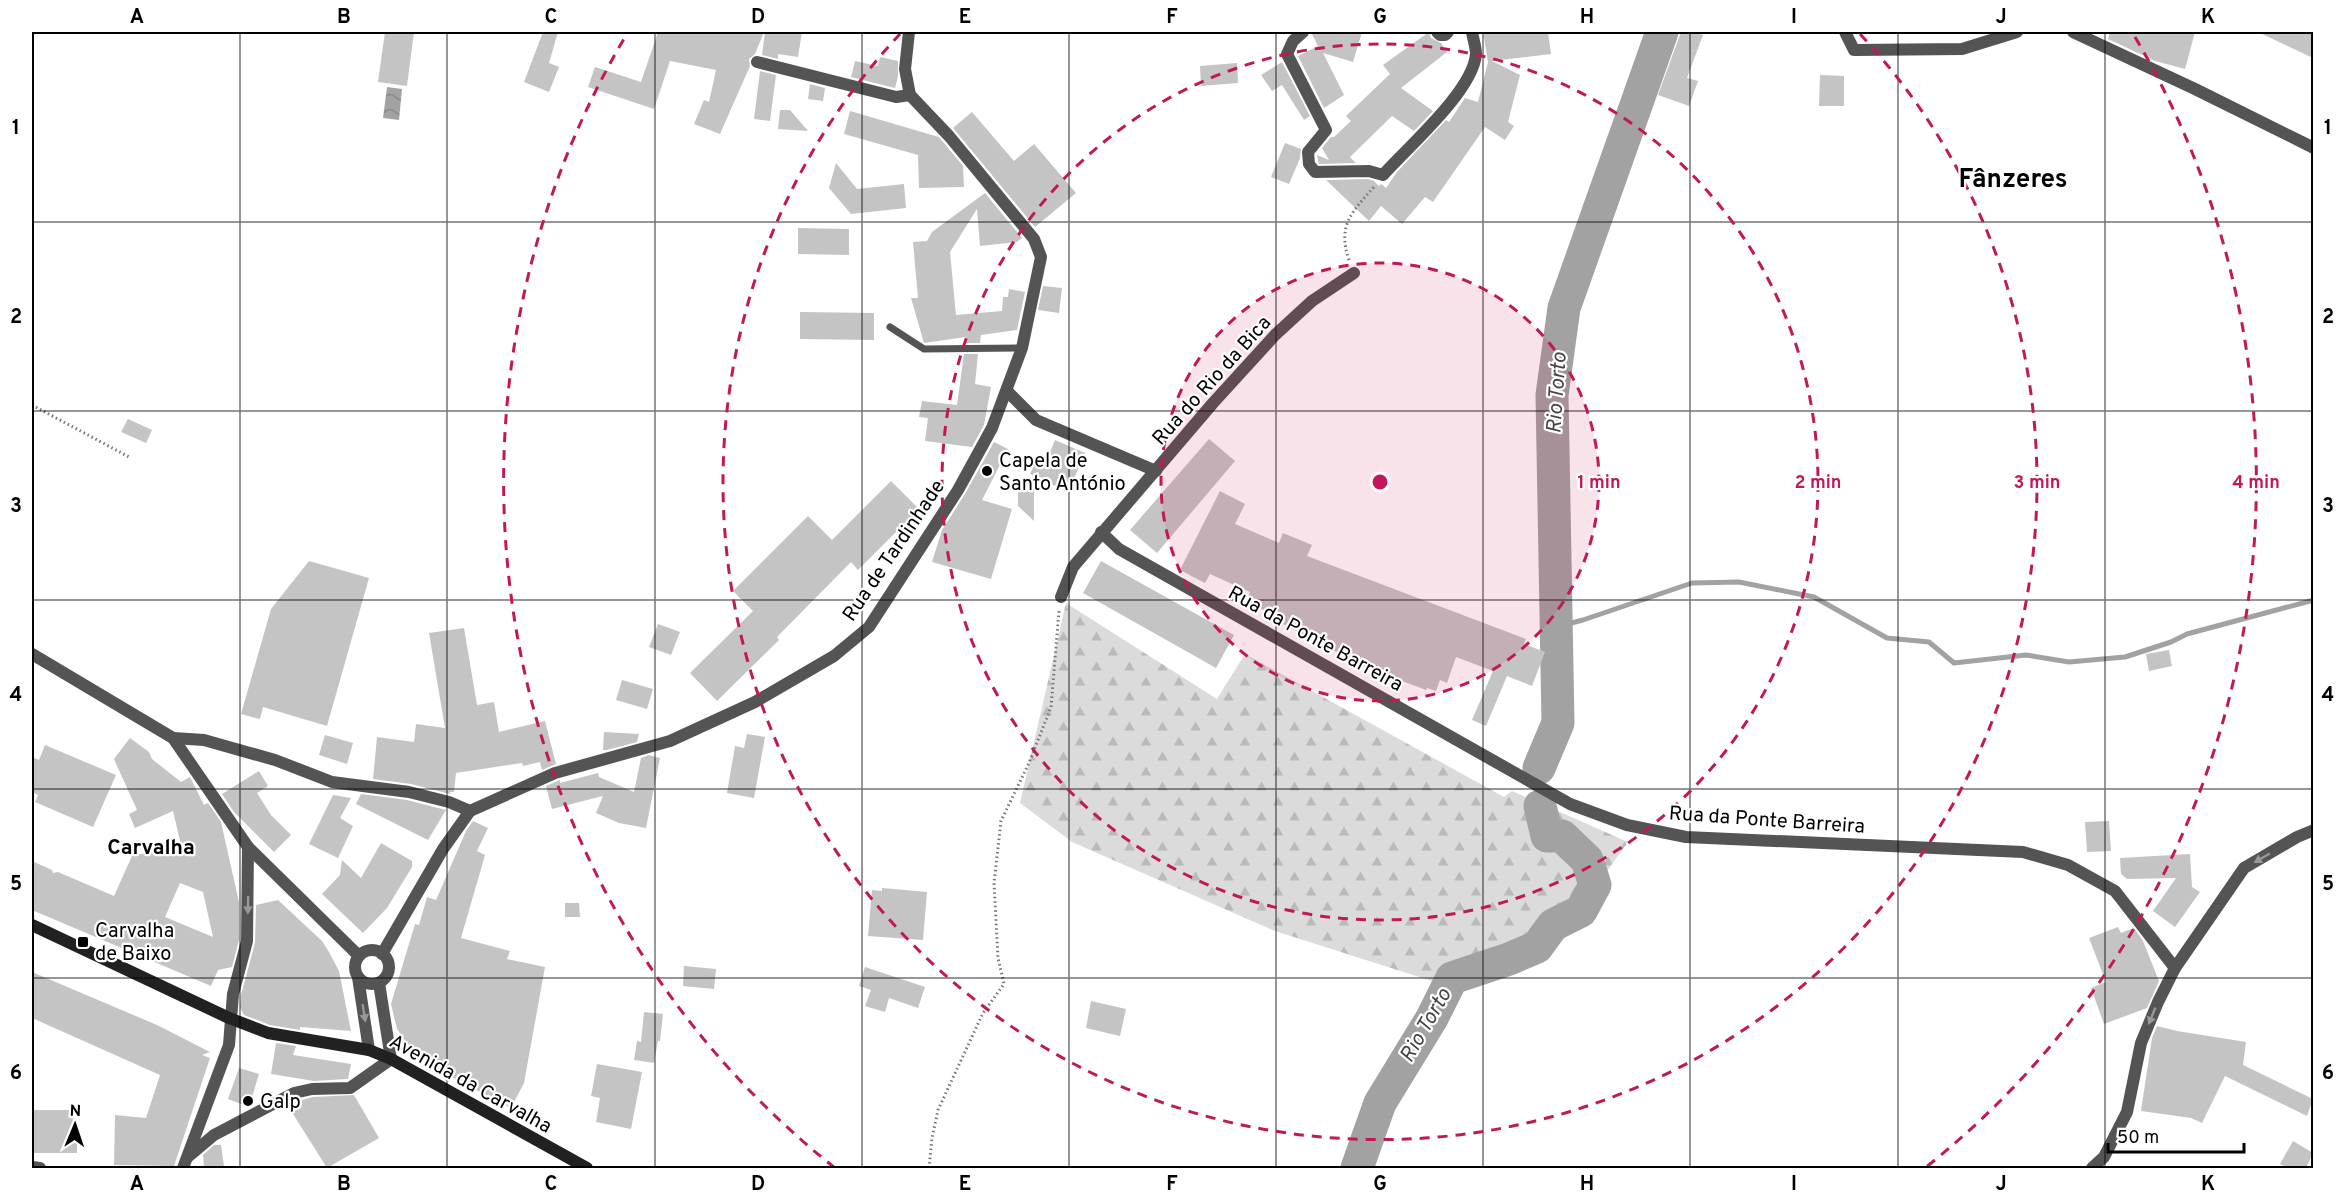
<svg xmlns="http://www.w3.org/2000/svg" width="2345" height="1200" viewBox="0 0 2345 1200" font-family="Overpass,sans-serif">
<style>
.forest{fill:url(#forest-firs)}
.water{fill:url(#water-waves)}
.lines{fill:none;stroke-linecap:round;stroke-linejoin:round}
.stream{stroke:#a2a2a2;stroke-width:5}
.river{stroke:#a2a2a2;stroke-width:33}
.building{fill:#c4c4c4;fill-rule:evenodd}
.path{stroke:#767676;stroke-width:3;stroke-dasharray:1.5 3;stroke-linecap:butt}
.lane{stroke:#545454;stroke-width:7}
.street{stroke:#545454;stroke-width:12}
.secondary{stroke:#212121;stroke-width:12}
.oneway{fill:#989898}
.grid{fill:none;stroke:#000;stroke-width:1.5;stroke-opacity:0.55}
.ring{fill:none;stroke:#c2185b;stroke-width:3;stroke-dasharray:10 8}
.poi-dot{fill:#000;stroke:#fff;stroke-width:2}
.labels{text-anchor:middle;stroke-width:4.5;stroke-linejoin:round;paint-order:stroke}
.street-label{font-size:20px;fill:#000;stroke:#fff}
.poi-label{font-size:20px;fill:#000;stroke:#fff;text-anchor:start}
.water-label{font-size:21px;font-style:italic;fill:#434343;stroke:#fff}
.neighbourhood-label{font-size:21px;font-weight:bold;fill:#000;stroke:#fff}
.district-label{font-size:26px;font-weight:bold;fill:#000;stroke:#fff}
.centre{fill:#c2185b;stroke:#fff;stroke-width:3}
.ring-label{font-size:18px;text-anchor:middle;font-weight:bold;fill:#c2185b;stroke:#fff;stroke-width:4.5;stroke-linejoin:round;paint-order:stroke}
.neatline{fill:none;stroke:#000;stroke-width:2}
.grid-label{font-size:20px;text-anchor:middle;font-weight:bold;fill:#000}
</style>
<defs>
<pattern id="forest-firs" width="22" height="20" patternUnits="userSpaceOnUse" patternTransform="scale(1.5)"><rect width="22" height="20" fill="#dbdbdb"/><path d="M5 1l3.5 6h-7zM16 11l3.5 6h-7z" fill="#bababa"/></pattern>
<pattern id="water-waves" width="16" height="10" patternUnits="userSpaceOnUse" patternTransform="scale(1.5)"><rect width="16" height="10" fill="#a2a2a2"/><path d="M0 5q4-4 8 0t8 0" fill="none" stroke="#8a8a8a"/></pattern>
</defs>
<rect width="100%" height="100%" fill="#fff"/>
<polygon class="forest" points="1066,603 1217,699 1245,654 1504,797 1512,791 1628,842 1591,893 1487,968 1442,976 1438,983 1275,931 1072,842 1020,803"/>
<polygon class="water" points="387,87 402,89 399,120 383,118"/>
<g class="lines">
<polyline class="stream" points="1556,627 1583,620 1692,583 1739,582 1814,597 1887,638 1929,642 1954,663 2026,655 2069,662 2125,657 2171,642 2187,634 2314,600"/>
<g class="river">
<polyline points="1539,768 1558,723 1552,395 1564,308 1662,32"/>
<polyline points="1357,1168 1380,1103 1432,1018 1452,978 1509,959 1537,947 1553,925 1581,911 1595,885 1587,860 1562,836 1547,836 1540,806"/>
</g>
</g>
<g class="building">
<polygon points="385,32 414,32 407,86 378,82"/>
<polygon points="543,32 558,32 549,63 559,67 549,92 524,82"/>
<polygon points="658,32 764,32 755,54 749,59 750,66 720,134 694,124 704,100 709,102 716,70 670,61 654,109 588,87 595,67 641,82"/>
<polygon points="765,32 802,32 798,57 778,54 778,59 762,55"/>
<polygon points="1311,32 1362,32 1353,62 1323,53 1344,95 1324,108 1298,56 1318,46"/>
<polygon points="1429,32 1431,38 1441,43 1447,52 1401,88 1433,111 1414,131 1392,116 1350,157 1356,163 1319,164 1317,155 1329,160 1322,148 1331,137 1334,137 1351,121 1346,116 1390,74 1383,65"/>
<polygon points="1483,32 1548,32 1551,54 1492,61 1520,75 1508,122 1514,126 1505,140 1485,127 1433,202 1425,197 1402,224 1381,206 1369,221 1326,180 1368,179 1374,181 1379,186 1381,184 1386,188 1397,172 1446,120 1449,122 1465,98 1478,102 1488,62"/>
<polygon points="1681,32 1692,32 1703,35 1687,78 1698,81 1689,106 1658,95"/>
<polygon points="2110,32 2195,32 2185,69 2155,61 2108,39"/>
<polygon points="2258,32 2313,32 2313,58"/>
<polygon points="880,57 898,61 898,76 895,88 851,77 855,61 878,66"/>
<polygon points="1282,62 1310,116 1304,120 1282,85 1272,91 1261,75"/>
<polygon points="1237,63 1238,83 1201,86 1200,66"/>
<polygon points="760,71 776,75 770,121 754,119"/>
<polygon points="1820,75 1844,76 1844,106 1819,106"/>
<polygon points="810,84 825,88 823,101 808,99"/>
<polygon points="780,110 790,110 808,131 778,129"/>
<polygon points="850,111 939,137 963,166 964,187 919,188 918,155 844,134"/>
<polygon points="972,112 1014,161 1034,144 1076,193 1035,227 953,128"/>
<polygon points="1285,143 1301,149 1300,158 1289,184 1271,177"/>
<polygon points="836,163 857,189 904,184 906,208 851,214 829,188"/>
<polygon points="985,193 1022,238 1017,242 980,246 977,209 950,252 956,315 1002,311 1003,297 1008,297 1009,289 1025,292 1017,330 981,335 980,343 965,343 966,337 924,343 911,298 918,298 913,242 927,241 932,232"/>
<polygon points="798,228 849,229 849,255 798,254"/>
<polygon points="1043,286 1062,288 1059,313 1038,310"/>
<polygon points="800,312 874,313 874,340 800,339"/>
<polygon points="964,354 978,354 975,384 991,387 984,425 972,447 925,441 928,418 919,417 922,401 957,405"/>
<polygon points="128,419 152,430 146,443 121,432"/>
<polygon points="1209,439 1235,461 1157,553 1130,530"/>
<polygon points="1055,440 1085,453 1068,492 1030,474 1039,454 1048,457"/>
<polygon points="994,442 1008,449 982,500 1012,509 991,579 932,562 942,530 965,494"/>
<polygon points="891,481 919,509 858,570 851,562 777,637 779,640 717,701 690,673 753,611 733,591 808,516 832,540"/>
<polygon points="1018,483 1034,483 1034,521 1018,506"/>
<polygon points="1220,491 1245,504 1235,524 1279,543 1283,533 1312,545 1307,556 1526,639 1524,644 1545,652 1532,686 1507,676 1486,726 1472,720 1493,671 1456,657 1447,683 1440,680 1436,691 1427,688 1426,690 1347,660 1348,658 1283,624 1285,621 1246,601 1250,592 1210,574 1205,583 1180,570"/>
<polygon points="309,561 369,578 327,726 263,707 260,719 241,714 271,609"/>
<polygon points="1101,561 1234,635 1216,668 1083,593"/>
<polygon points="658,624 680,632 671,655 649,647"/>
<polygon points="464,628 477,705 494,702 499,732 545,721 556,764 542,770 540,762 523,766 522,763 456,773 454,792 450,792 450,794 411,784 373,779 377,737 414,742 416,724 445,728 429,633"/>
<polygon points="2169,650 2172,666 2149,671 2146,654"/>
<polygon points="622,680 653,689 647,709 616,700"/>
<polygon points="604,732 639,734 637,742 607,750 603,750"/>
<polygon points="747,734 765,737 754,798 727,793 735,746 744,748"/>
<polygon points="325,735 353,743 347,764 319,755"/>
<path d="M130 738 149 752 152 759 181 782 190 777 204 805 208 803 221 822 239 902V940L232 967 218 970 211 986 32 910V861L52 870 53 873 58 872 114 896 132 856 181 845 173 811 135 828 129 814 137 810 114 759ZM180 883 203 892 213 937 165 917Z"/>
<polygon points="45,745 116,775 93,827 35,802 38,795 32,792 32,757 39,760"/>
<polygon points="649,755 660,758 646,828 619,823 596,813 603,796 552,809 546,786 560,780 560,783 598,773 599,777 634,792 641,758"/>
<polygon points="259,771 268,786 257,793 271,815 291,835 274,852 234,812 222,794"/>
<polygon points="361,794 407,800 446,810 428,840 356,804"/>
<polygon points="333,795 351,798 340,818 353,826 338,858 309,844"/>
<polygon points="473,821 488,828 477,851 485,855 461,938 510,951 507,959 545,967 524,1083 511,1108 440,1071 422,1057 406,1042 397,1029 391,1004 415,924 419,925 427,897 436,900 466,831"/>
<polygon points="2109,821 2111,851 2087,852 2085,822"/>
<polygon points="381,843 412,861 412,867 387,908 363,933 322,894 340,875 342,860 361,878"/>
<polygon points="2190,854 2192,887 2200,892 2175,927 2153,911 2176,878 2127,879 2121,874 2120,858"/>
<polygon points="882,888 927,892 923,940 868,936 872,890 882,891"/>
<polygon points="278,900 322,941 329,952 339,971 351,1031 300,1027 300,1030 270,1025 244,1015 240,1008 241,995 255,943 256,905"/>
<polygon points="565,903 579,903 580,917 565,917"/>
<polygon points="2118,927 2121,933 2134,928 2143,941 2159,981 2147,1008 2104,1024 2091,988 2106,982 2089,938"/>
<polygon points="684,966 716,969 714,989 683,986"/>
<polygon points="865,967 925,987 918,1008 889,998 885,1012 865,1006 871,990 859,986"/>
<polygon points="32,972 157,1025 210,1052 202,1055 210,1058 174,1166 114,1165 115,1115 146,1118 160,1075 32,1018"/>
<polygon points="1091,1001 1126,1009 1120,1036 1086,1028"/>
<polygon points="644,1012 663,1014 660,1041 658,1041 654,1063 634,1060 637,1041 641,1042"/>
<polygon points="2157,1026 2177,1031 2246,1042 2243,1065 2313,1099 2307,1116 2225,1076 2202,1123 2191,1118 2141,1111 2152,1038"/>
<polygon points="276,1043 296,1046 293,1055 351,1064 348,1079 314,1081 271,1074"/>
<polygon points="597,1064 642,1072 631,1129 596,1122 600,1098 591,1096"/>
<polygon points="239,1068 259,1074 249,1107 228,1099"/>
<polygon points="354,1095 379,1138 327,1168 288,1106 298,1101 313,1097"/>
<rect x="32" y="1110" width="45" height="43"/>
<polygon points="2293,1141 2313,1153 2306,1168 2288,1168 2280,1164"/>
<polygon points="214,1145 221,1145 224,1166 204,1168 203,1155"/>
</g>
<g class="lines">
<g class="path">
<path d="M1349 260C1337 225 1352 212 1374 187"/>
<polyline points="32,405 131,458"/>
<polyline points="929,1168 932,1138 938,1110 983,1013 1004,984 998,958 994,883 1001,821 1029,763 1051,707 1059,611"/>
</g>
<polyline class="lane" points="890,327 924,349 1022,348"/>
<g class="street">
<path d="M1303 32 1293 41 1287 54 1326 130 1308 152 1309 164 1315 172 1369 171 1383 175C1408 147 1473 91 1476 54 1476 47 1473 39 1472 32"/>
<polyline points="1437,32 1440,35 1445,35 1448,32"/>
<polyline points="1845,32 1854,50 1962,49 2017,32"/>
<polyline points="2073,32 2195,89 2314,148"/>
<polyline points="757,62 896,97 910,95"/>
<polyline points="1007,391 1036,420 1156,471"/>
<polyline points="1101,532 1119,549 1570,804 1627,825 1686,837 2023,852 2068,865 2115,891 2175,968"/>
<polyline points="1061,597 1073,567 1213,403 1275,335 1312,301 1354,273"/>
<polyline points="32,654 173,738 248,847 359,956"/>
<polyline points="173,738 204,740 275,760 332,782 409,792 449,802 470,811"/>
<circle cx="372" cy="967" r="17"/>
<polyline points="382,954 443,849 470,811 555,773 670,741 755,702 834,656 869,627 958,490 992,428 1022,348 1041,257 1034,239 949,136 910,95 905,69 909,32"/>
<polyline points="358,977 369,1050"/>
<polyline points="189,1156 214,1135 294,1093 312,1089 350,1088 391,1059 379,983"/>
<polyline points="32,1167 40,1168"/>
<polyline points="183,1168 229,1045 233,994 247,941 248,847"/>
<polyline points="2092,1168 2104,1157 2127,1112 2141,1043 2158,1002 2175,968 2244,868 2297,837 2314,830"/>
</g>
<polyline class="secondary" points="32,925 229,1018 268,1033 369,1050 391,1059 587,1168"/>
</g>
<defs><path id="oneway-solid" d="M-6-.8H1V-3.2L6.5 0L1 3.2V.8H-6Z" transform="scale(1.5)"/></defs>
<g class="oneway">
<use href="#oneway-solid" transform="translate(2262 858) rotate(150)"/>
<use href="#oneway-solid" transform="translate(248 905) rotate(91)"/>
<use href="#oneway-solid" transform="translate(364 1013) rotate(81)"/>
<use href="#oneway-solid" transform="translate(2152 1016) rotate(112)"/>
</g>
<path class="grid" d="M240 32V1168M447 32V1168M655 32V1168M862 32V1168M1069 32V1168M1276 32V1168M1483 32V1168M1690 32V1168M1898 32V1168M2105 32V1168M32 222H2314M32 411H2314M32 600H2314M32 789H2314M32 978H2314"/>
<circle cx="1380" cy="482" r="219" fill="#c2185b" fill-opacity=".12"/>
<g class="ring">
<circle cx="1380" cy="482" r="219"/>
<circle cx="1380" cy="482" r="438"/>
<path d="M1860 34A657 657 0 1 1 900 34"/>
<path d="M835 1168A876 876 0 0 1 625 37M2135 37A876 876 0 0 1 1925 1168"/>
</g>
<g class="poi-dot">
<circle cx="987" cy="471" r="6"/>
<rect x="77" y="936" width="12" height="12" rx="3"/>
<circle cx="248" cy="1101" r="6"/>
</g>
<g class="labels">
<g class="street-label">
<text transform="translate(1211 380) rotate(-48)" y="7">Rua do Rio da Bica</text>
<text transform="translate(893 550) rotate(-56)" y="7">Rua de Tardinhade</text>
<text transform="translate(1316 638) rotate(29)" y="7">Rua da Ponte Barreira</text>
<text transform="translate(1767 819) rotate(4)" y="7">Rua da Ponte Barreira</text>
<text transform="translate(471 1083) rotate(29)" y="7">Avenida da Carvalha</text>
</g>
<g class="poi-label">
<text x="999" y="467">Capela de<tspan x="999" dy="23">Santo António</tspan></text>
<text x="95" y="937">Carvalha<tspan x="95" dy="23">de Baixo</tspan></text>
<text x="260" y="1108">Galp</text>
</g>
<g class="water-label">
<text transform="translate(1556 393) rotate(-86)" y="7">Rio Torto</text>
<text transform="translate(1425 1025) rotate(-60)" y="7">Rio Torto</text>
</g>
<g class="neighbourhood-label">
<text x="151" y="854">Carvalha</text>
</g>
<g class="district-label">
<text x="2013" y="187">Fânzeres</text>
</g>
</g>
<circle cx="1380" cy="482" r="9" class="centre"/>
<g class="ring-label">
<text x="1599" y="488">1 min</text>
<text x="1818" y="488">2 min</text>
<text x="2037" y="488">3 min</text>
<text x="2256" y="488">4 min</text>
</g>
<rect width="2345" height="1200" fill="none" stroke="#ffffff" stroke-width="66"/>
<g transform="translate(75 1125) rotate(2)" stroke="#ffffff" stroke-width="4.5" paint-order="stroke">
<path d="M0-4.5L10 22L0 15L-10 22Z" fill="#000000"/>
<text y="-9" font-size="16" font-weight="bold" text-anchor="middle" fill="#000000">N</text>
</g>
<path d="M2108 1143v9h136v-9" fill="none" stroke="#000000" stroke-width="3"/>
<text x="2117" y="1143" font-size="18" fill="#000000" stroke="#ffffff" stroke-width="4.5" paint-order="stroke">50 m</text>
<rect x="33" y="33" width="2279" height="1134" class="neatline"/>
<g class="grid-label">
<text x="137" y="23">A</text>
<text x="344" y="23">B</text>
<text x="551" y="23">C</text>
<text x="758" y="23">D</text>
<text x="965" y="23">E</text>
<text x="1172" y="23">F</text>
<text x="1380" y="23">G</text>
<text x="1587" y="23">H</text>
<text x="1794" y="23">I</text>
<text x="2001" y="23">J</text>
<text x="2208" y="23">K</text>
<text x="16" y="134">1</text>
<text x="2328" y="134">1</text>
<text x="16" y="323">2</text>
<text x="2328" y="323">2</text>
<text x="16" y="512">3</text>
<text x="2328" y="512">3</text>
<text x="16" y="701">4</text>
<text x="2328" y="701">4</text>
<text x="16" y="890">5</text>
<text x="2328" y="890">5</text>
<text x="16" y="1079">6</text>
<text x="2328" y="1079">6</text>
<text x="137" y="1190">A</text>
<text x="344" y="1190">B</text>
<text x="551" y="1190">C</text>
<text x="758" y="1190">D</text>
<text x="965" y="1190">E</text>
<text x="1172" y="1190">F</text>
<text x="1380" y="1190">G</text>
<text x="1587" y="1190">H</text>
<text x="1794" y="1190">I</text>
<text x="2001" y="1190">J</text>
<text x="2208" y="1190">K</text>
</g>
</svg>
